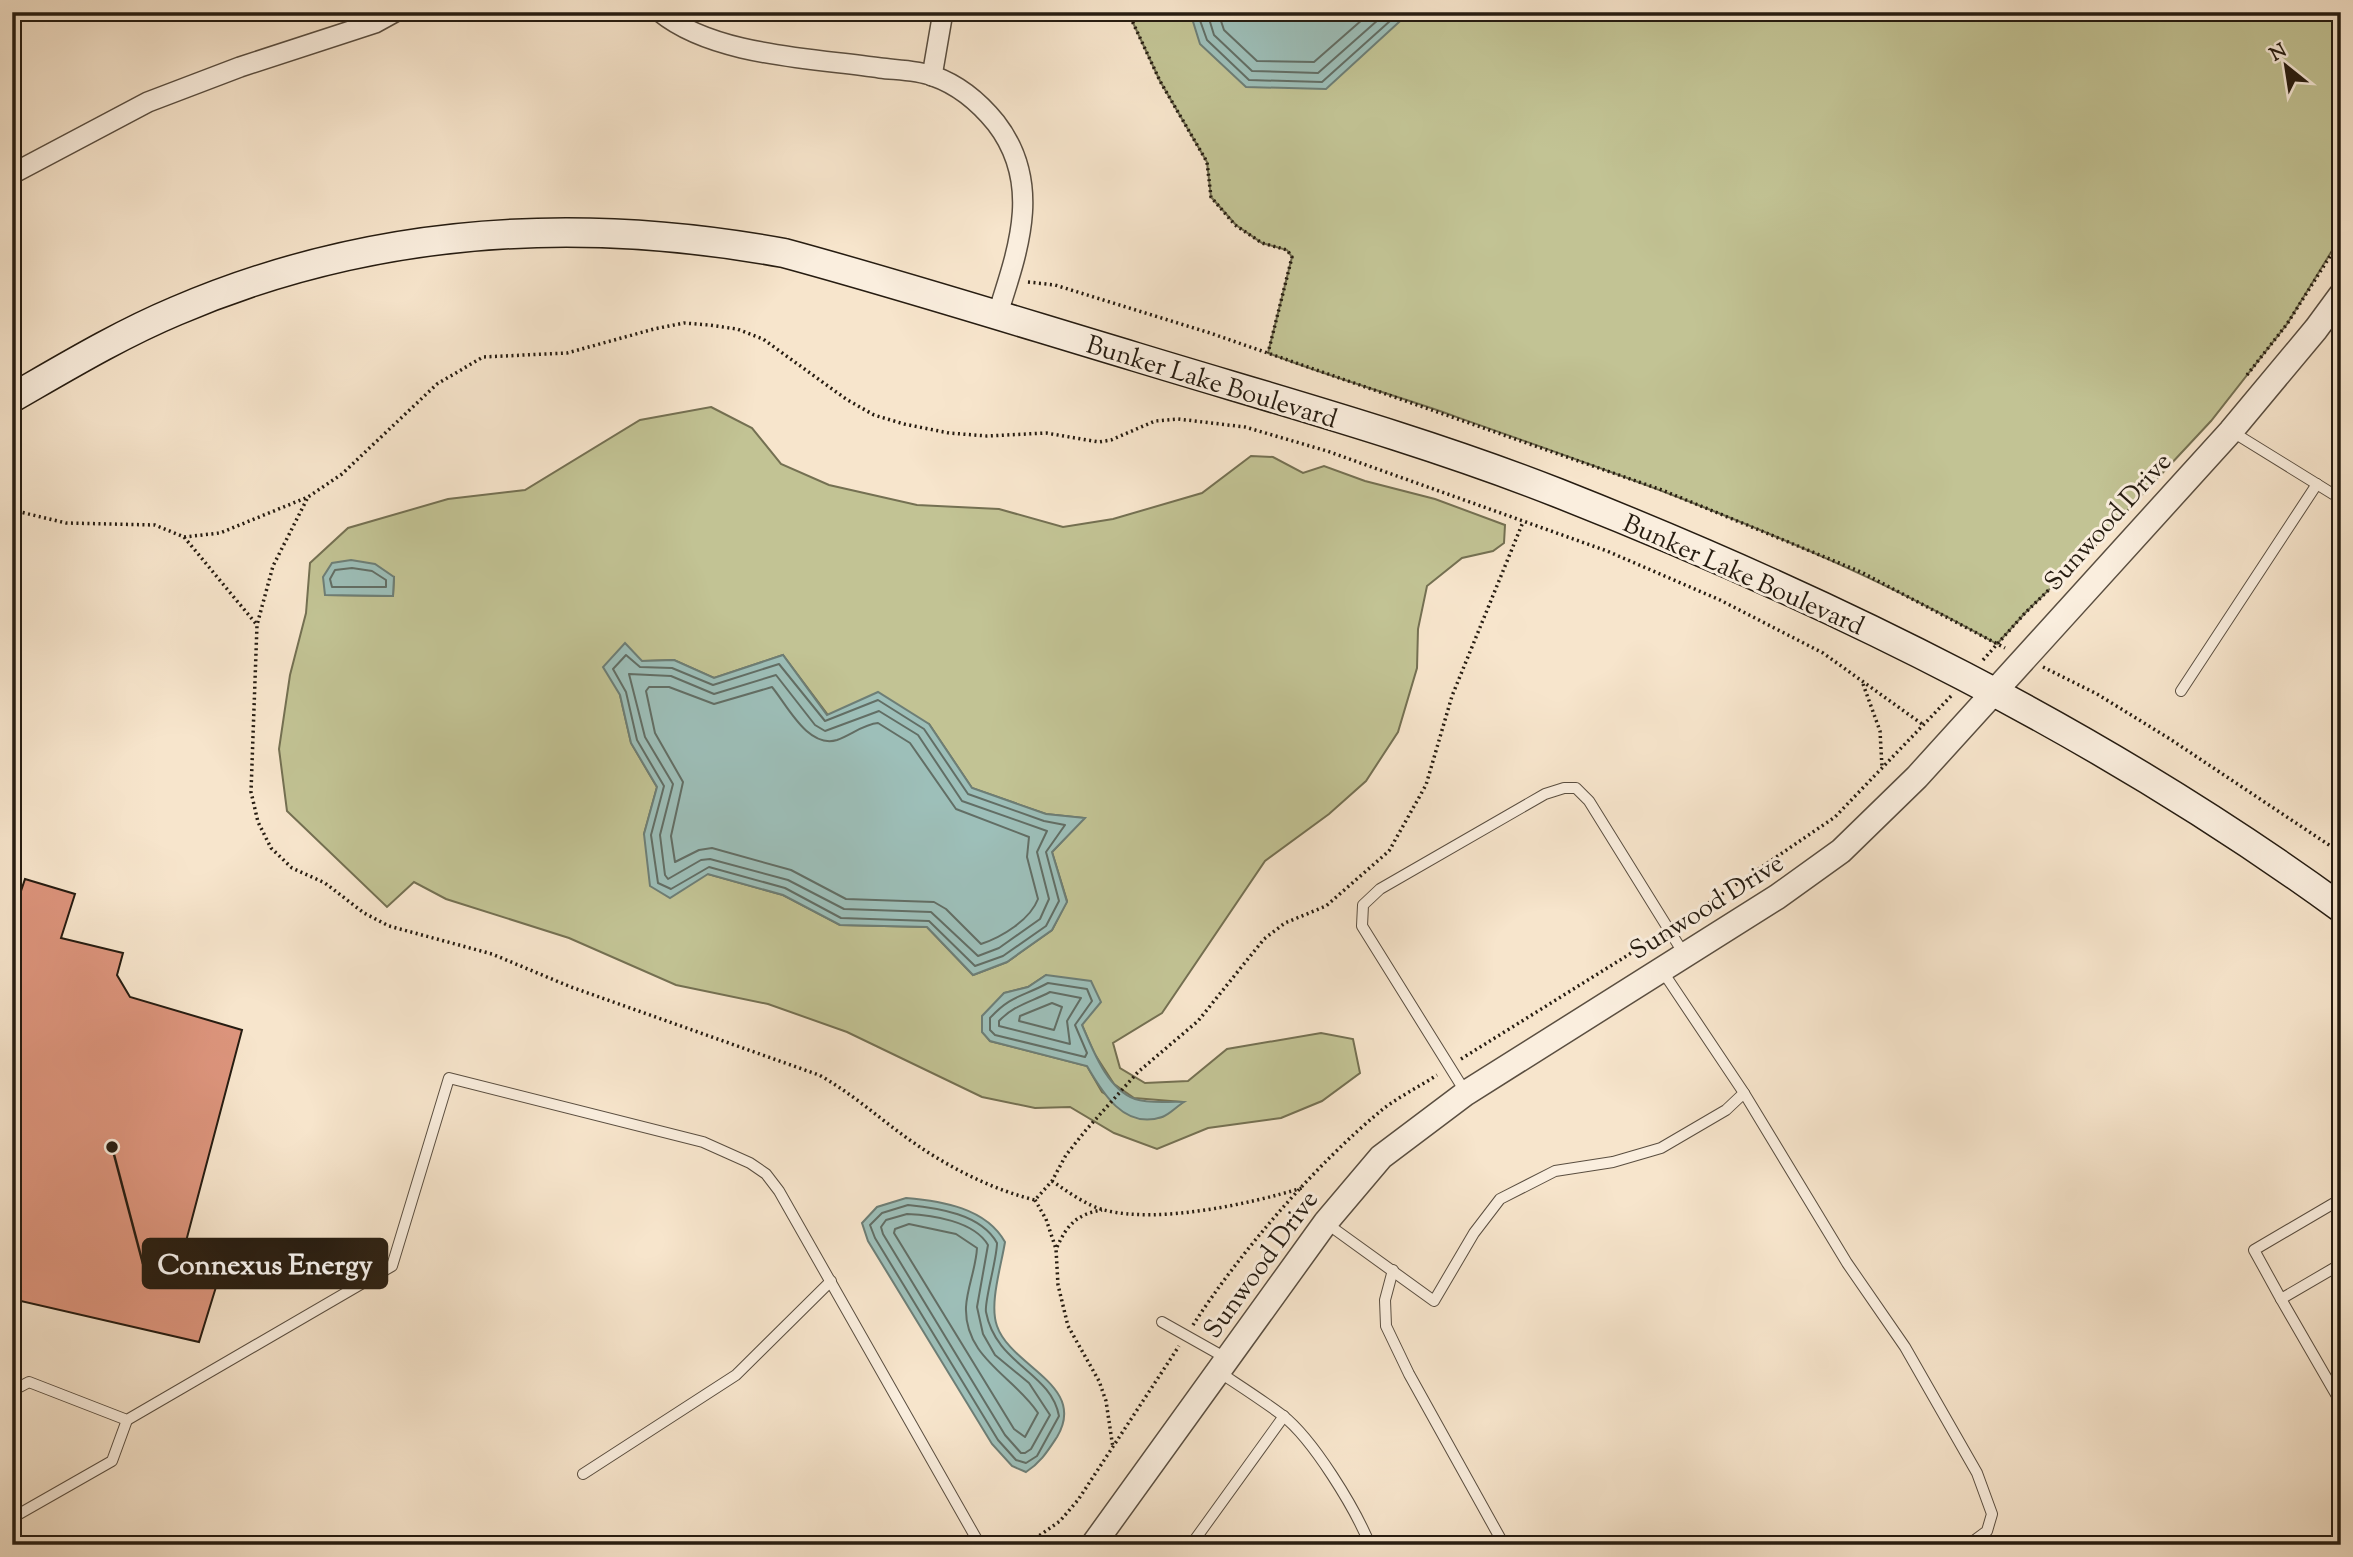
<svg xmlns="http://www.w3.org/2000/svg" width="2353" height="1557" viewBox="0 0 2353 1557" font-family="'Sorts Mill Goudy',serif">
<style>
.green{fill:#c2c394;stroke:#747052;stroke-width:2;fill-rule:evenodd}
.water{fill:#9dbfb9;stroke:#6d7e76;stroke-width:2}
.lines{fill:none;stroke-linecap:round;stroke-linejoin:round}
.shore{stroke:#626e65;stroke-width:2}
.building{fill:#dd957d;stroke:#261c11;stroke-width:2}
.service-casing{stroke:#5a4e40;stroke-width:12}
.minor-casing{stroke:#5a4e40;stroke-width:22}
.tertiary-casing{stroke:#5a4e40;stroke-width:27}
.secondary-casing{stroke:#261c11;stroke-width:31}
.path{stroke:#261c11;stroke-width:3.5;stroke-dasharray:2 3.5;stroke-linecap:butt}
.service{stroke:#faeede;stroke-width:10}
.minor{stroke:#faeede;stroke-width:19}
.tertiary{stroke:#faeede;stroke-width:24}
.secondary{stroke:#faeede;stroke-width:28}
.labels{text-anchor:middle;stroke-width:6;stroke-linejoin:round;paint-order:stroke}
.street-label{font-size:26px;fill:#261c11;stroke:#faeede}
.leader{fill:none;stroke:#261c11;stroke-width:2.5}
.callout-dot{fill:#261c11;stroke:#faeede;stroke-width:2.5}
.callout{fill:#261c11;stroke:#261c11;stroke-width:2.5}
.callout-label{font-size:28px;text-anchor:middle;font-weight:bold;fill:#fff}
</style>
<rect width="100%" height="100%" fill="#f7e5cc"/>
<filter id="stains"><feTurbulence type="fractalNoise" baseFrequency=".00286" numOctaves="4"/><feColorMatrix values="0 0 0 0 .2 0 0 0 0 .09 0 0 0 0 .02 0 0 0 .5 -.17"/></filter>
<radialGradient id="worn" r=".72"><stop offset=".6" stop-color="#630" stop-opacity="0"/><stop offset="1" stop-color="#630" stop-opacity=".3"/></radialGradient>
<g class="green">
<path d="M1128 12H2341V236L2287 324 2211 421 2099 541 2025 613 1997 644C1819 543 1627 477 1434 409 1379 390 1323 375 1268 353L1292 257 1287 250 1262 243 1236 225 1211 197 1207 162 1160 81Z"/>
<path d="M711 407 752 428 781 464 829 485 917 505 999 509 1063 527 1113 519 1202 493 1251 456 1273 457 1303 473 1324 466 1365 481 1435 499 1505 525 1504 543 1493 551 1462 558 1427 586 1418 629 1417 668 1398 732 1366 781 1329 814 1265 861 1162 1013 1113 1043 1120 1068 1145 1083 1188 1081 1227 1049 1321 1033 1353 1039 1360 1073 1322 1101 1281 1118 1208 1128 1157 1149 1114 1133 1070 1107 1035 1108 982 1097 847 1032 768 1004 676 985 569 938 446 899 414 882 387 907 287 811 279 749 290 675 306 613 310 563 348 528 448 499 525 490 640 420ZM394 577 393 596 326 595ZM783 655 828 715 929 724 972 788 1046 814 1084 818 1052 852 1067 901 1052 930 1007 962 973 975 927 927 840 925 783 895 708 874 644 834 657 787 631 743 620 695 642 661 674 660 714 678ZM1046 975 1082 1025 1094 1053 1114 1084 1134 1098 1183 1102 1162 1117 1147 1119 1102 1092 1087 1066 990 1041 983 1032 1004 993 1028 987Z"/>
</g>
<g class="water">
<polygon points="1190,12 1410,12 1326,89 1246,87 1200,44"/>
<polygon points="351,560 375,564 394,577 393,596 325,595 323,577 332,563"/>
<polygon points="625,643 642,661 674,660 714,678 783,655 827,715 878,692 929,724 972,788 1046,814 1085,818 1052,852 1067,902 1052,930 1007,962 973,975 927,927 840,925 783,895 708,874 670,898 650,886 644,834 657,787 631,743 620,695 603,667"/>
<path d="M1046 975 1091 981 1101 1002 1082 1025C1093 1050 1107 1089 1135 1099 1150 1104 1169 1101 1184 1102 1177 1106 1169 1115 1162 1117 1124 1130 1102 1092 1087 1066L990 1041 982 1032V1016L1004 993 1028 987Z"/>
<path d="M906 1198C942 1201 986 1208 1005 1242 1001 1267 989 1304 997 1326 1011 1367 1088 1385 1057 1437 1047 1452 1041 1462 1026 1472L1012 1466 992 1444 868 1241 862 1223 877 1207Z"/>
</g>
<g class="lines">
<g class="shore">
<polyline points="1197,12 1207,40 1249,80 1322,82 1400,12"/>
<polyline points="1207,12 1214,35 1252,71 1318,73 1387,12"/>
<polyline points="1218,12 1224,30 1257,61 1314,62 1371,12"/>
<polygon points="352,568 372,571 386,580 386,587 332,587 330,579 335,570"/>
<polygon points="626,655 640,667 672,668 713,685 779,664 825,721 878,700 924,729 968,794 1044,821 1065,825 1046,852 1059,901 1046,926 1003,956 975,966 929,921 841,918 785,888 709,867 671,889 658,883 651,835 664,786 637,740 626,692 613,669"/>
<polygon points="629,674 671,676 714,694 776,675 815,725 825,731 879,711 918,735 962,801 1047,831 1037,852 1049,899 1040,919 999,948 978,956 931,912 844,909 788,880 710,859 701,860 668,879 665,875 660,835 673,784 645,737"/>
<path d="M649 687H669L714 704 772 687C787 705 808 749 837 740 851 735 864 724 878 723L910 743 956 809 1029 837 1027 857 1038 899C1030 920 1002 937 981 944L946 909 934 902 846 899 791 870 712 848 699 850 675 862 671 836 683 782 655 733 646 691Z"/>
<path d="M1048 983 1087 989 1092 1001 1075 1025 1087 1053 1085 1057 995 1035 990 1030V1018C1011 995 1022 997 1048 983Z"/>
<path d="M1050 992 1081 998 1067 1021 1070 1044 999 1026V1021C1014 1005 1031 1002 1050 992Z"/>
<polygon points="1052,1003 1062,1007 1054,1030 1019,1021 1020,1016"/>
<path d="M908 1205C938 1208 981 1214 997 1243 997 1259 984 1302 986 1312 996 1365 1051 1372 1059 1416L1037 1456 1026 1463 1016 1460 998 1440 875 1238 870 1225 882 1213Z"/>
<path d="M907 1214C932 1215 974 1221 988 1245L977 1307 983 1334 995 1355 1029 1383 1050 1415 1031 1449 1025 1453H1021L1005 1435 883 1234 881 1227 886 1220Z"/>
<path d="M909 1224 956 1234 977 1248C976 1268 967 1288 966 1307 964 1358 1015 1377 1038 1413L1025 1437 1014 1429 894 1233 895 1229Z"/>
</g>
</g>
<polygon class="building" points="25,879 75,894 61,938 123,953 117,975 130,997 242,1030 180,1264 220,1274 199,1342 12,1299 12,898 18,900"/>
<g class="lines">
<g class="service-casing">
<g id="service">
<polyline points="2231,431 2341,499"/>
<polyline points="2181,691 2317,484"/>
<polyline points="1466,1093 1362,926 1363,905 1380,889 1545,794 1564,788 1576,788 1589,801 1684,954"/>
<polyline points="1744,1093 1847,1263 1905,1347 1977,1473 1992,1514 1987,1531 1968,1545"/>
<polyline points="2341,1199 2254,1250 2281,1299 2341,1264"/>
<polyline points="1326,1223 1434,1301 1474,1233 1500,1199 1555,1171 1613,1162 1661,1148 1726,1110 1744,1093 1661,969"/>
<polyline points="1393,1270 1385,1300 1386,1326 1409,1374 1504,1545"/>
<polyline points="2281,1299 2341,1403"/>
<polyline points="1162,1322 1226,1358"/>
<path d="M1219 1372C1240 1386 1262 1400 1282 1415 1313 1439 1355 1508 1370 1545"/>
<polyline points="12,1391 29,1382 127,1420 392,1266 449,1078 703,1142 750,1163 766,1174 779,1191 980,1545"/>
<polyline points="583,1474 736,1375 831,1281"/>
<polyline points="12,1518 112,1461 127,1420"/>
<polyline points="1191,1545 1284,1416"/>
</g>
</g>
<g class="minor-casing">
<g id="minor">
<path d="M660 12C714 56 812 58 880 68 896 70 917 70 933 76 959 85 979 102 996 123 1043 184 1018 250 997 316"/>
<polyline points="932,76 943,12"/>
<polyline points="12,174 148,102 240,67 375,23 395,12"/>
</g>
</g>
<g class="tertiary-casing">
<polyline id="tertiary" points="1093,1545 1326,1222 1381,1157 1466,1093 1777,897 1841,851 1917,777 2231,431 2316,329 2341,295"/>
</g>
<g class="secondary-casing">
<path id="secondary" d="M12 398C66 367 119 335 176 311 372 227 576 215 784 253 902 285 1019 322 1136 357 1277 400 1421 439 1558 493 1834 602 2101 733 2341 908"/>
</g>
<g class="path">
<polyline points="1128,12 1160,81 1207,162 1211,197 1235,225 1262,243 1287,250 1292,257 1268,353"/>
<polyline points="1028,282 1055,285 1210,333 1662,490 1861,572 2005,648"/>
<polyline points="2247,375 2287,324 2341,239"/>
<path d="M307 499 273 566 257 625 251 792 258 822 271 848 292 868 325 883 364 913 389 926 492 954 571 987 819 1075C855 1095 883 1122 917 1145 952 1169 994 1190 1035 1200L1052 1181 1066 1155 1086 1130 1138 1072 1198 1021 1264 939 1285 923 1326 906 1389 851 1426 785 1452 696 1523 522"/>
<polyline points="12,510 66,523 155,525 184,537 220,533 308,497 342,474 437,384 483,357 567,353 654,329 684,323 709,325 737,329 763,339 846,399 874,415 904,424 949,433 987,436 1046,433 1099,442 1111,440 1155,421 1178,419 1245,427 1327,451 1607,551 1720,600 1823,653 1922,724"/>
<polyline points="184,537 257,625"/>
<polyline points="1983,660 2025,613 2097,543"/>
<polyline points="2043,667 2097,694 2170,739 2341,853"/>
<polyline points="1863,684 1880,731 1882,767"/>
<polyline points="1681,922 1835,817 1952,695"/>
<polyline points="1461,1059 1657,937"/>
<path d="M1052 1181C1068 1192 1086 1205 1104 1210 1159 1224 1249 1204 1302 1188"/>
<polyline points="1035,1200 1046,1219 1056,1249 1058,1285 1068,1326 1099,1381 1106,1401 1113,1448"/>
<path d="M1057 1247C1067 1225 1077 1214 1102 1210"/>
<path d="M1193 1325C1240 1252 1316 1164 1383 1109 1400 1096 1419 1087 1437 1075"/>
<polyline points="1026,1545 1060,1521 1078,1500 1179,1346"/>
</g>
<use href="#service" class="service"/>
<use href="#minor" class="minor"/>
<use href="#tertiary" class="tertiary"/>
<use href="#secondary" class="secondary"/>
</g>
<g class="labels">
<g class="street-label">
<text transform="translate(1212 381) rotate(17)" y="9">Bunker Lake Boulevard</text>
<text transform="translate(2107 521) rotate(-48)" y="9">Sunwood Drive</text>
<text transform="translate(1744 574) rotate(24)" y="9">Bunker Lake Boulevard</text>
<text transform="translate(1706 906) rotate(-32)" y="9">Sunwood Drive</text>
<text transform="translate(1260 1264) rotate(-54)" y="9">Sunwood Drive</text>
</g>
</g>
<path class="leader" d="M112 1147L143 1264"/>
<circle class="callout-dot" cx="112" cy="1147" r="7"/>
<rect class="callout" x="143" y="1239" width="244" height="49" rx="7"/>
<g class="callout-label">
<text x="265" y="1274">Connexus Energy</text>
</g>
<rect width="2353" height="1557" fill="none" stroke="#f7e5cc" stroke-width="42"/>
<rect x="14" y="14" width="2325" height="1529" fill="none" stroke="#261c11" stroke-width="3.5"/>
<rect x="21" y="21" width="2311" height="1515" fill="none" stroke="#261c11" stroke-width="2"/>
<g transform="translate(2286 66) rotate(330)" stroke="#faeede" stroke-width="5" paint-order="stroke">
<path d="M0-5L12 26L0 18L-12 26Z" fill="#261c11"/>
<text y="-10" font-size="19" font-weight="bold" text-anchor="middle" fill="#261c11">N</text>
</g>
<rect width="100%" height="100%" filter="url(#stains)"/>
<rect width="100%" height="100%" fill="url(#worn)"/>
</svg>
